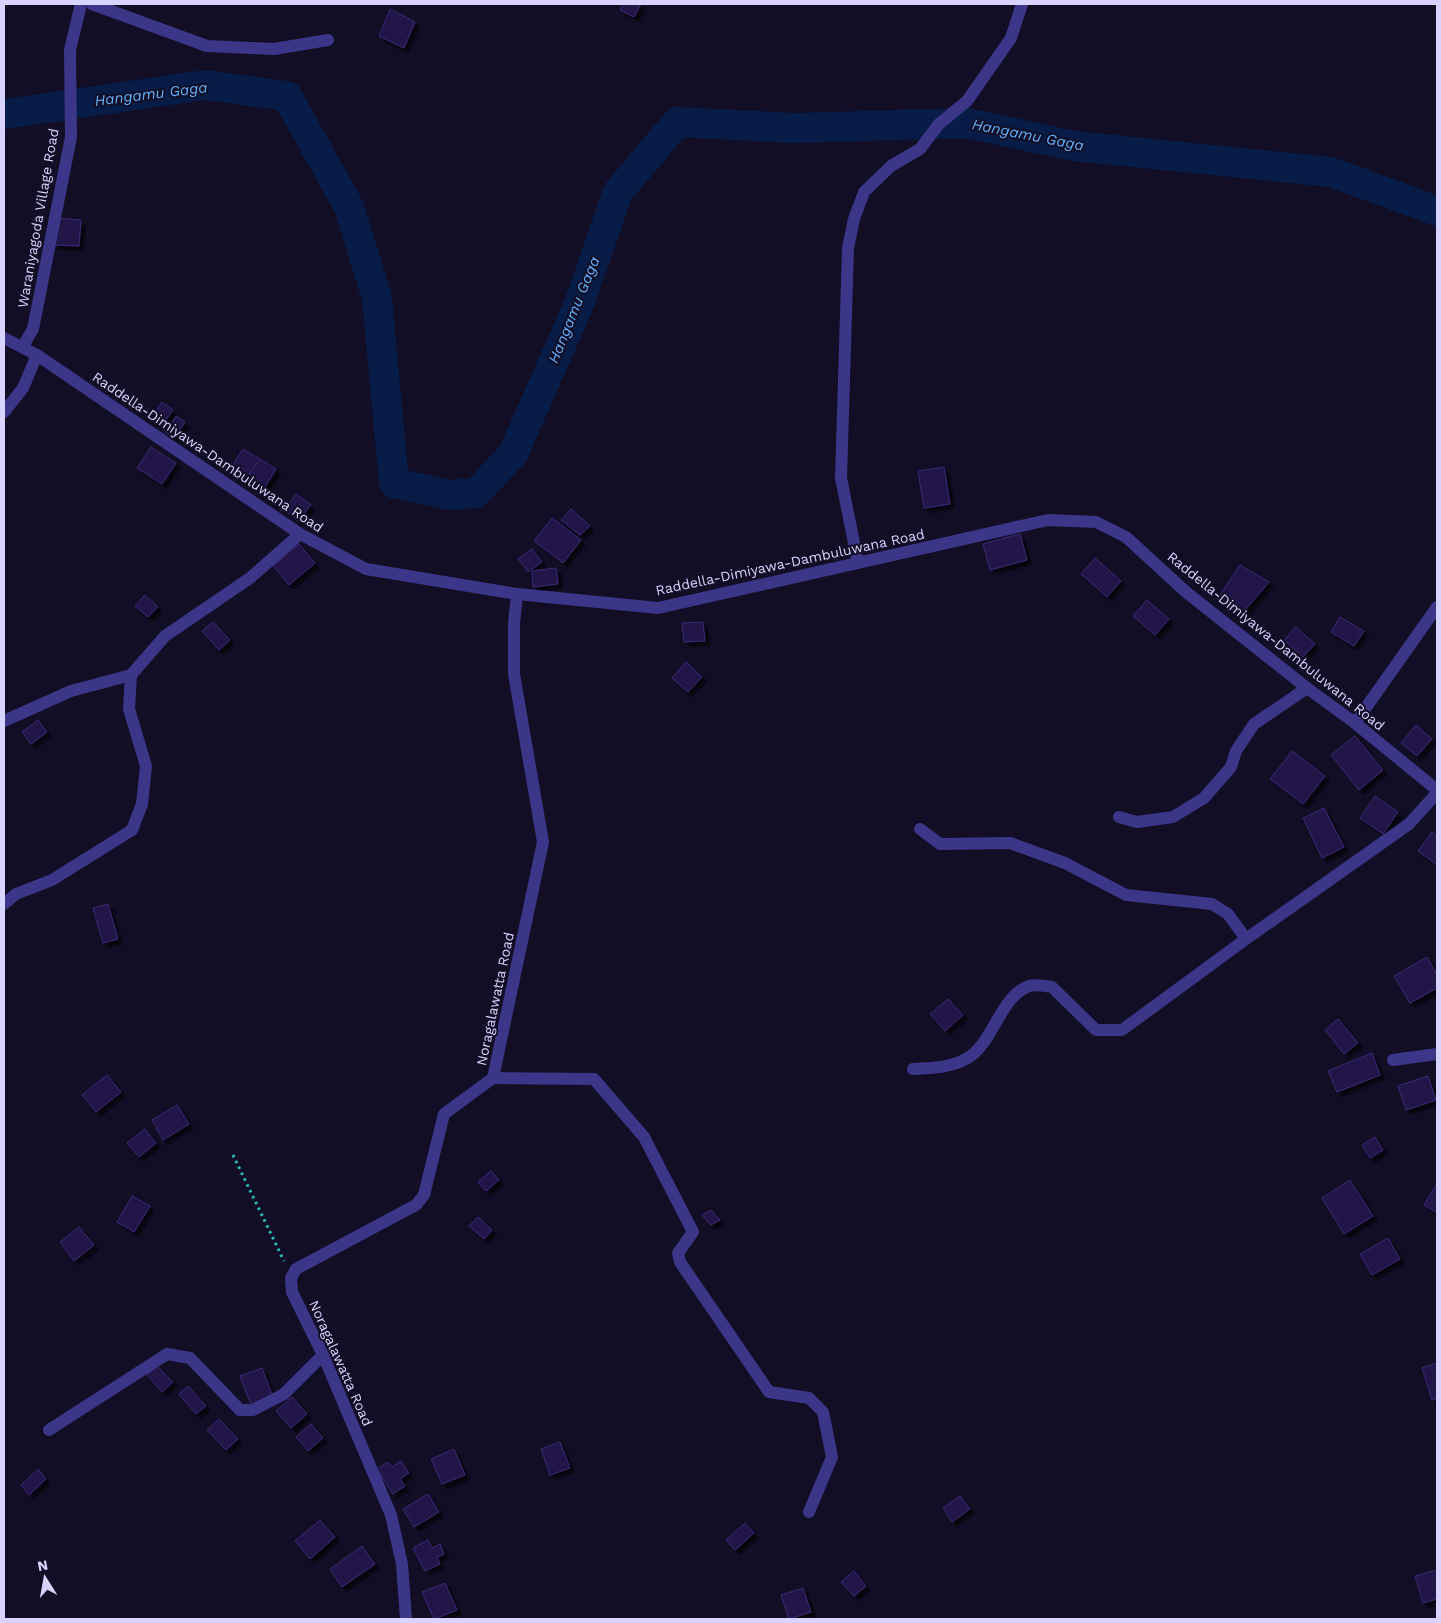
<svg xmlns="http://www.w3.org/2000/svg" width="1441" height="1623" viewBox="0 0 1441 1623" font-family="'Work Sans',sans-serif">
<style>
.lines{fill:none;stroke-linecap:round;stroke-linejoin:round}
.river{stroke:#071c46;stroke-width:30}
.building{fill:#231848;stroke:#3a2975;filter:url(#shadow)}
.path{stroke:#28beb8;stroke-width:3;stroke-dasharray:2.5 4;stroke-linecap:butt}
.minor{stroke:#3b3688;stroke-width:12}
.labels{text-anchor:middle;stroke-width:4;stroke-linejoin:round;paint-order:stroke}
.street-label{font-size:14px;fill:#d9d3ff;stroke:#120e26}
.water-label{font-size:15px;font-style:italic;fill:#61b2ff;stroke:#120e26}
</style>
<defs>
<filter id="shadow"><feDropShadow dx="4.5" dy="4.5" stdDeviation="1" flood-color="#0009"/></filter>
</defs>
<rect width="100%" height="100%" fill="#120e26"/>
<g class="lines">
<polyline class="river" points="4,114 205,85 287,96 349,207 377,298 394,483 450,495 476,493 513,454 579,304 618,192 677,122 794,128 967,123 1074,146 1331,172 1437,211"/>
</g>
<g class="building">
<polygon points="623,4 641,4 634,17 620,10"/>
<polygon points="390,9 415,22 404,48 379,36"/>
<polygon points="55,218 81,220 79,246 53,245"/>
<polygon points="162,402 173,410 165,421 154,414"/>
<polygon points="176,416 185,422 174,438 165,432"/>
<polygon points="151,447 176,463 162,484 137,468"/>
<polygon points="243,449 260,459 245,481 229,471"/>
<polygon points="260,459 276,469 262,492 245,481"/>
<polygon points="944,467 950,504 924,508 918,471"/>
<polygon points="296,494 311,505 298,521 284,510"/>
<polygon points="571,509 590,526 580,535 561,520"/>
<polygon points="552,518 581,540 563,563 534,541"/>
<polygon points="1020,534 1027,560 990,570 983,544"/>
<polygon points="299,544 315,563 289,585 273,566"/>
<polygon points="532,549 542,562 528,572 518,559"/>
<polygon points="1095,558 1121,581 1107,597 1081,574"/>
<polygon points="1240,565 1269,582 1241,615 1218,598"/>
<polygon points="556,568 558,584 533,587 532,571"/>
<polygon points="145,595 158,607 148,617 135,606"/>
<polygon points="1147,600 1169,619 1155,635 1133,616"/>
<polygon points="1340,617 1364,631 1354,646 1331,632"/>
<polygon points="213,622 230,640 219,650 202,631"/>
<polygon points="703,622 705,641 684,642 682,623"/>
<polygon points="1296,627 1315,644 1303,657 1284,640"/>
<polygon points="686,662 702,677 688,692 672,678"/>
<polygon points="38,720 47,732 31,744 22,732"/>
<polygon points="1416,725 1432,739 1417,756 1401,743"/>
<polygon points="1355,736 1383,770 1359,790 1331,755"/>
<polygon points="1292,751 1325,776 1303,804 1270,779"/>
<polygon points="1375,796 1398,812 1383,834 1360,818"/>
<polygon points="1324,808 1344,847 1322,858 1303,818"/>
<polygon points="1432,832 1437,836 1437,865 1418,851"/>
<polygon points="108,904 118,939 103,943 93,908"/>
<polygon points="1427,957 1437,975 1437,988 1410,1003 1394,976"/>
<polygon points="948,999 963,1015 945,1031 930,1014"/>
<polygon points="1338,1019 1358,1043 1344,1054 1325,1030"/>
<polygon points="1372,1053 1380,1075 1337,1092 1328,1071"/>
<polygon points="107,1075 121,1092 96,1112 82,1095"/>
<polygon points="1428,1076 1436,1100 1406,1110 1398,1086"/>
<polygon points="177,1105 189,1124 163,1140 152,1120"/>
<polygon points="145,1129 156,1143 139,1157 127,1143"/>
<polygon points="1375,1137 1383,1150 1370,1158 1362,1145"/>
<polygon points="491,1171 499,1180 486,1191 478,1182"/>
<polygon points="1350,1180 1373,1216 1344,1234 1322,1198"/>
<polygon points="1437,1183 1437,1213 1424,1205"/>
<polygon points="132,1196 150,1206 134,1232 117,1222"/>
<polygon points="711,1210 720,1220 711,1225 702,1215"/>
<polygon points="478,1217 492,1230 484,1239 469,1226"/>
<polygon points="79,1227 94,1245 74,1261 60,1242"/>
<polygon points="1388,1238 1400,1259 1372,1275 1360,1254"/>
<polygon points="1437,1363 1437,1398 1432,1400 1422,1368"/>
<polygon points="157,1366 173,1382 162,1392 147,1375"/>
<polygon points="262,1368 273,1397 251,1405 240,1376"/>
<polygon points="188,1386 206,1406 196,1414 179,1394"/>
<polygon points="292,1397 307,1414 291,1428 276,1411"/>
<polygon points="219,1419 238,1439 226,1450 207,1430"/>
<polygon points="311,1424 323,1438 308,1451 296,1437"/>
<polygon points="560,1442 570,1468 550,1475 541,1449"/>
<polygon points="454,1449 465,1475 442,1484 431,1459"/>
<polygon points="401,1461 409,1473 400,1479 405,1486 393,1494 377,1469 388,1462 392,1467"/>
<polygon points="38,1469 46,1479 29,1495 21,1485"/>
<polygon points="428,1494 439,1512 414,1527 403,1509"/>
<polygon points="960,1496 970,1509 952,1522 943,1508"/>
<polygon points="320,1520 335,1537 310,1559 295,1541"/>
<polygon points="745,1523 754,1533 735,1550 726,1540"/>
<polygon points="428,1540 432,1548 440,1544 444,1554 437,1557 440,1564 425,1571 413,1548"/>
<polygon points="362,1546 375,1564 342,1587 330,1569"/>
<polygon points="1437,1570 1437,1599 1423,1603 1415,1576"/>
<polygon points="854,1571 866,1586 854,1596 841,1582"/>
<polygon points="445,1583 457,1610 434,1619 422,1592"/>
<polygon points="803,1588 811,1612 789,1619 781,1595"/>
</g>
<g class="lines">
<polyline class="path" points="233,1155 284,1261"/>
<g class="minor">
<polyline points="92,4 207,46 274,49 328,40"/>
<polyline points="4,338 37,355 300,534 366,569 517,594 658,608 1048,520 1096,522 1126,537 1186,592 1307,688 1355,723 1437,790"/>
<polyline points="23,346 33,329 71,137 70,50 81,4"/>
<polyline points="4,412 23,388 37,355"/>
<polyline points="858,563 841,478 848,248 854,219 864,192 891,166 920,149 939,124 967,101 1011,38 1022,4"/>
<polyline points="4,721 71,691 131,675"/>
<polyline points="1355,723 1437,607"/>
<polyline points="1119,817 1137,822 1173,817 1204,798 1231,767 1236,751 1254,724 1307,688"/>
<polyline points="920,829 940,844 1010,843 1065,863 1126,895 1212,904 1228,914 1246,939"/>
<polyline points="4,904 16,894 52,880 132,830 142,804 146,766 129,709 131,675 165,636 250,578 300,534"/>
<polyline points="1393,1060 1437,1054"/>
<path d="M913 1069C932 1068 949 1068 966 1059 993 1045 1000 996 1029 986 1035 984 1045 986 1052 987L1096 1030H1122L1246 939 1409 824 1437 793"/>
<polyline points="493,1078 594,1079 644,1137 693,1232 678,1253 680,1262 769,1392 809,1398 823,1412 832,1457 809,1512"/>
<polyline points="49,1430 167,1354 190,1358 240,1410 253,1410 284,1394 323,1355"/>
<polyline points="406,1619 402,1564 391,1515 323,1355 292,1292 291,1278 296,1269 416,1205 424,1195 444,1114 493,1078 543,842 514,674 514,623 517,594"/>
</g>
</g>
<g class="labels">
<g class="street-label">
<text transform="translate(38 218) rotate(-80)" y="5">Waraniyagoda Village Road</text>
<text transform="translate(208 452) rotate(34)" y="5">Raddella-Dimiyawa-Dambuluwana Road</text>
<text transform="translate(790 562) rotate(-12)" y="5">Raddella-Dimiyawa-Dambuluwana Road</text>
<text transform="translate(1276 641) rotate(39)" y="5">Raddella-Dimiyawa-Dambuluwana Road</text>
<text transform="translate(495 999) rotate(-78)" y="5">Noragalawatta Road</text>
<text transform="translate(341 1363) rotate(66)" y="5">Noragalawatta Road</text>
</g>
<g class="water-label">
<text transform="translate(151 94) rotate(-7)" y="5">Hangamu Gaga</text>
<text transform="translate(1028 135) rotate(11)" y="5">Hangamu Gaga</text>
<text transform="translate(574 310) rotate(-68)" y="5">Hangamu Gaga</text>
</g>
</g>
<rect width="1441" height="1623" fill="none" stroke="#d9d3ff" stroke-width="10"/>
<g transform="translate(45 1578) rotate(349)" stroke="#120e26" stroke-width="4" paint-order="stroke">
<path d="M0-4L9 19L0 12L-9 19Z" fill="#d9d3ff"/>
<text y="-8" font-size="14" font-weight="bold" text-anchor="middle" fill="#d9d3ff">N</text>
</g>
</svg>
